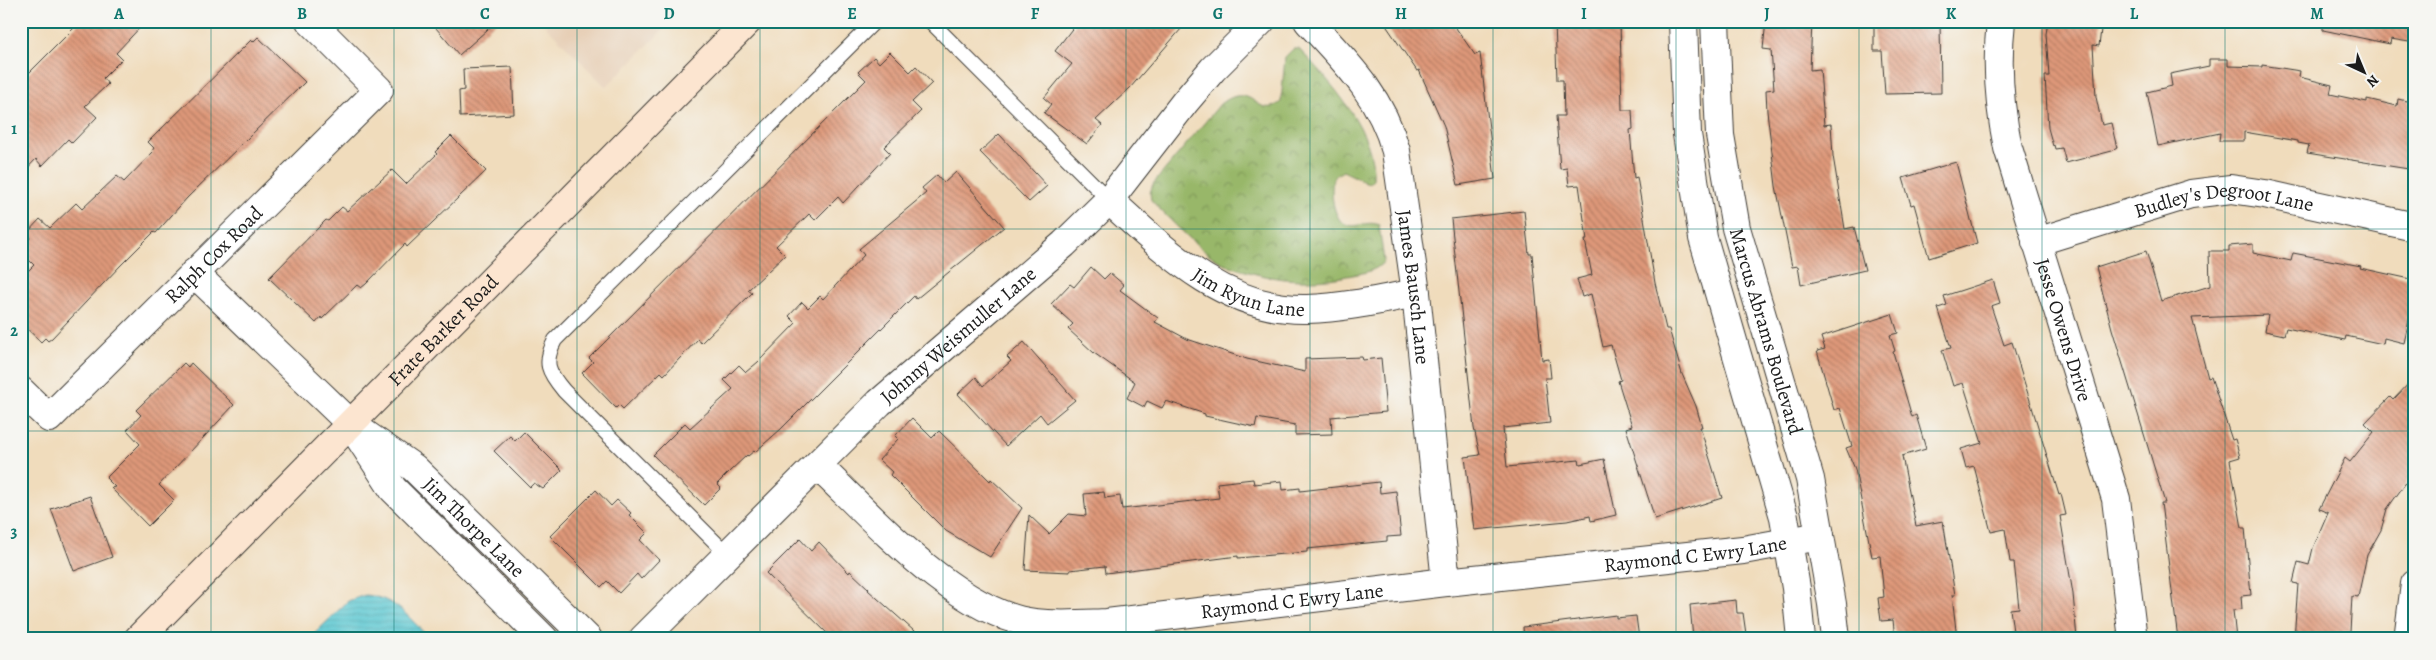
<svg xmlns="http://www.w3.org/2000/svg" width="2436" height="660" viewBox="0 0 2436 660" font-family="Alegreya,serif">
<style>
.built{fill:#e7cfb6}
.forest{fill:url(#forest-crowns);stroke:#5a6a42}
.water{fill:url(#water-rules);stroke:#3b7276}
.building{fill:url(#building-back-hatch)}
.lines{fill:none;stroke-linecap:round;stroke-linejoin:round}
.lane-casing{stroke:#3c3934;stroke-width:16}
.street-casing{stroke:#3c3934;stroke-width:30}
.secondary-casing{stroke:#3c3934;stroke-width:30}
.lane{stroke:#fff;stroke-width:14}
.street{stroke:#fff;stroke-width:28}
.secondary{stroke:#fce5d0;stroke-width:28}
.grid{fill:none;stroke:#0f766e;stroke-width:1;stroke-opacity:0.55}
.labels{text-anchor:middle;stroke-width:4;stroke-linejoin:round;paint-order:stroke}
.street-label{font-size:20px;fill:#1c1c1c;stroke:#f6f6f2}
.neatline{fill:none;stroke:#0f766e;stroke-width:2}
.grid-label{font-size:16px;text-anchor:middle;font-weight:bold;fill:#0f766e}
</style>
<defs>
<pattern id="forest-crowns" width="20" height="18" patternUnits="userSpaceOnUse" patternTransform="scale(1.25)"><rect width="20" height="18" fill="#98b769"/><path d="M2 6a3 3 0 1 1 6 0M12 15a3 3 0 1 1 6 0" fill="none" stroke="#7b9456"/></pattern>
<pattern id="water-rules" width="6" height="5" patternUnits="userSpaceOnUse" patternTransform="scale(1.25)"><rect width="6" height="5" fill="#5ac7d1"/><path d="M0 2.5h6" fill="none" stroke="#4eaab3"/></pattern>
<pattern id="building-back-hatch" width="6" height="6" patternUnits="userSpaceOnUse" patternTransform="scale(1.25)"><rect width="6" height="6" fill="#de9879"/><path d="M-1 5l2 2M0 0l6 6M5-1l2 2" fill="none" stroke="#b37b62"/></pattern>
</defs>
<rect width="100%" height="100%" fill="#f6f6f2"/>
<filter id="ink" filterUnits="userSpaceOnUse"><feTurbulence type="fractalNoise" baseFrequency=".02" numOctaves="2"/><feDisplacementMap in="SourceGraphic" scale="10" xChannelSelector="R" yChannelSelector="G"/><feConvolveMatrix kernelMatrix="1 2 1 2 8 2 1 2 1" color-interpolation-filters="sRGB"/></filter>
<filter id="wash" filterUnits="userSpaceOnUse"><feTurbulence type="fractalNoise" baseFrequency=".0096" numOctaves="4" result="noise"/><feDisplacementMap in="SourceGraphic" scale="20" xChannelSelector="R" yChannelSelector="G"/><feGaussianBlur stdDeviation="1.12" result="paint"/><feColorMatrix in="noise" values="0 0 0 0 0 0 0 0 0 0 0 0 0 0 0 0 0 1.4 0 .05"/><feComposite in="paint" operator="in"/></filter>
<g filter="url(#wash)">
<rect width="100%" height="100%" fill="#f0dcbc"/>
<polygon class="built" points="541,21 672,21 606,87"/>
<path class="forest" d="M1293 49H1299C1330 81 1377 132 1373 181L1368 183 1343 171C1338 174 1334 176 1333 182 1330 193 1334 222 1347 225 1358 228 1368 220 1379 225L1384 261C1376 273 1356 274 1342 277 1302 284 1261 279 1223 263 1204 255 1166 216 1151 200L1150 193 1153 184 1221 103C1225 101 1231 97 1236 96 1257 93 1260 118 1281 102L1285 57Z"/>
<path class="water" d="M365 595C397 598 409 618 430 639H309L348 601Z"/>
<g id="blocks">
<g class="building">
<polygon points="81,21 146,21 116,53 122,59 103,78 108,84 85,106 97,117 72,143 68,139 42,166 36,159 21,175 21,81"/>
<polygon points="430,21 497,21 459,55"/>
<polygon points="1078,21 1188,21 1130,88 1096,120 1102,125 1087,144 1044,113 1051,104 1044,98 1072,64 1055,51"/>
<polygon points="1383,21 1451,21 1475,55 1480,53 1495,179 1458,185 1444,126 1419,70 1417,71"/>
<polygon points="1555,21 1620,21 1622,110 1632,110 1633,129 1630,130 1634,178 1637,177 1655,283 1666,329 1669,329 1682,374 1696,406 1702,427 1700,427 1722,498 1655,519 1626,428 1632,426 1618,381 1621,380 1611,345 1603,347 1591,294 1582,297 1577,279 1592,275 1585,240 1587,240 1579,185 1569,186 1567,168 1560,169 1556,116 1564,116 1563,80 1557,80"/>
<polygon points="1766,21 1812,21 1810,70 1820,69 1824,125 1831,124 1833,156 1845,229 1854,227 1865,270 1801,285 1798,266 1792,267 1776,186 1767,111 1766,90 1774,89 1771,50 1763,49"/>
<polygon points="1874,21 1940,21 1941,93 1885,94 1882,51 1874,51"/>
<polygon points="2048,21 2102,21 2099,46 2093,45 2096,97 2102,125 2111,123 2117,148 2112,151 2066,163 2062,148 2055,149 2054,145 2053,146 2048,128 2045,76 2049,76 2046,34"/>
<polygon points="2323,21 2415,21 2415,43 2391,39 2390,44 2323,30"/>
<polygon points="258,37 305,82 187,198 156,233 154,232 120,266 52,338 48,341 45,338 41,342 21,323 21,278 34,265 21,252 21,248 30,238 26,234 40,219 50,228 76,203 82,209 117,176 124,182 153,152 152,151 154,148 148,142 251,40 253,42"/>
<polygon points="890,52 910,72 916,66 932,83 912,102 921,111 884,147 890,153 843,203 838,197 815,220 809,214 776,246 785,255 748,290 752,293 701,343 698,339 664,375 661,372 623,409 619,405 616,408 582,373 593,362 589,358 866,80 858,72 874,57 879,63"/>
<polygon points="2209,59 2228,59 2228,66 2262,67 2262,65 2300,71 2299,77 2332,85 2330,94 2367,102 2367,99 2397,106 2398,99 2415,103 2415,170 2307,153 2309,145 2298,143 2298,141 2244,132 2244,141 2219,141 2220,133 2158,146 2147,92 2172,86 2170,74 2209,66"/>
<polygon points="512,67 514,114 460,117 459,91 464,90 463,69"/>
<polygon points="999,134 1047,186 1029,202 980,152"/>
<polygon points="451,136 486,171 407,247 405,244 366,284 361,288 357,285 322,319 321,317 316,323 269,278 326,220 328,221 342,207 347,211 392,170 406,184 437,154 435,152"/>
<polygon points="1956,162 1977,243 1929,258 1914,204 1911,205 1903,178"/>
<polygon points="956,172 1004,227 916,299 914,296 781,429 755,452 754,451 748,456 747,455 730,471 717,484 721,488 704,505 653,455 685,423 690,428 733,389 724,380 739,365 746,372 758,362 796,323 789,316 802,302 808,308 820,296 823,299 864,255 859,249 926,193 922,188 937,175 944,183"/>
<polygon points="1524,211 1529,254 1532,254 1542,360 1549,359 1551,378 1545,378 1550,423 1503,428 1507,467 1579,460 1580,464 1604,459 1616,515 1591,521 1590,516 1567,521 1474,530 1465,457 1480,455 1474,428 1451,219"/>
<polygon points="2253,244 2253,253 2291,261 2293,253 2361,266 2360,268 2415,280 2415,293 2404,343 2384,338 2383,344 2346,336 2345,340 2286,328 2284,335 2265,331 2268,315 2192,318 2208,378 2211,377 2232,440 2235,439 2240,457 2230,460 2242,528 2245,528 2251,595 2241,596 2242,609 2233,610 2236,639 2178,639 2161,503 2165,503 2112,329 2096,267 2146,251 2161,301 2210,286 2209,251 2229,251 2229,246"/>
<polygon points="1091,267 1104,279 1110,273 1124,285 1120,290 1158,318 1155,322 1187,339 1247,359 1305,372 1305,359 1362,357 1363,360 1381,358 1386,412 1331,417 1332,434 1295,435 1295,425 1257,418 1255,427 1205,416 1205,414 1166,401 1162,408 1147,401 1144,407 1127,398 1135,382 1094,353 1068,329 1073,324 1051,304 1070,284 1074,287"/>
<polygon points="1993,280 2000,303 1991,306 2004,345 2012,342 2059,495 2061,494 2066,515 2060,516 2073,594 2077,639 2014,639 2010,609 2019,608 2014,562 2010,562 2005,529 1991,532 1974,466 1966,468 1961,449 1982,443 1963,383 1953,386 1942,350 1951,348 1938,308 1947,305 1944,296"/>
<polygon points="1892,314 1898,333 1890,335 1895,351 1893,352 1912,417 1916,415 1926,449 1902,456 1916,526 1943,521 1955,595 1952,595 1957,639 1895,639 1893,620 1881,621 1878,598 1884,597 1880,556 1872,557 1855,469 1846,448 1852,446 1840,408 1834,410 1817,351 1825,349 1821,337"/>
<polygon points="1024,342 1075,400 1047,423 1040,414 1006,446 958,394 976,377 983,386 1011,361 1007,357"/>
<polygon points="184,363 188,367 191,363 234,405 159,485 174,500 148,526 111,488 115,487 106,478 140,444 127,430 141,415 136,410"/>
<polygon points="2415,377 2415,470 2387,509 2381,530 2367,555 2358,597 2352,596 2350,632 2343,632 2342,639 2294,639 2298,584 2293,583 2298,562 2309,565 2313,548 2328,513 2319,509 2345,458 2350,462 2374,432 2365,423 2390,397 2393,400"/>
<polygon points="912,418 932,438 939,431 990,481 991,479 1022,508 990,557 946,531 890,475 892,472 879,460 898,439 895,436"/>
<polygon points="524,432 562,470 543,489 534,483 530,487 494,451 510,436 515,441"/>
<polygon points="1253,479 1254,484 1282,481 1283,490 1300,488 1300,491 1379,482 1380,493 1396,491 1401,536 1387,537 1387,541 1307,549 1307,552 1238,558 1238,556 1106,573 1105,566 1070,570 1070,572 1025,570 1029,515 1049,534 1069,514 1086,516 1084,494 1104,492 1105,498 1120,496 1122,509 1219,498 1217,483"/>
<polygon points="596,490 611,506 617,500 631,513 629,515 647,533 640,540 659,560 641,579 637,574 619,593 607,581 601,587 550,536"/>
<polygon points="90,496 112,557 74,571 51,509"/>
<polygon points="800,539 811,551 819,542 849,573 850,571 869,589 868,590 923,639 833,639 766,573"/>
<polygon points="1736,600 1737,613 1743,613 1746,634 1733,636 1733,639 1693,639 1690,605"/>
<polygon points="1616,615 1616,618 1636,616 1639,639 1524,639 1523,627"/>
</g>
</g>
</g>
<g filter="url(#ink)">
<use href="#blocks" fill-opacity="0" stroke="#3c3934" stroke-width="1"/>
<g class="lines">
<g class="lane-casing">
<g id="lane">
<polyline points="930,21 1109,200"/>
<path d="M728 555 564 391C548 372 543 363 555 340L875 21"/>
</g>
</g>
<g class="street-casing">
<g id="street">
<path id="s1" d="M1308 21C1346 62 1381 96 1396 151L1416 293 1446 582"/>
<polyline points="1683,21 1687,134 1703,238 1784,517 1796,588 1801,639"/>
<path id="s2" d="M1715 21 1720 135 1736 228 1810 479 1832 604 1836 639"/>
<path id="s3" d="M2001 21C1996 65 1999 105 2008 148L2116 499 2133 639"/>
<path id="s4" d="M1109 200C1165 251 1225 311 1307 309 1343 308 1380 300 1416 293"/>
<path id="s5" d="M2036 242 2191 194 2231 189 2265 194 2415 227"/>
<path id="s6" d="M194 273 352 425 414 468 588 639"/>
<path id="s7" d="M21 391 49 418 379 90 310 21"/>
<polyline points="359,437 393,489 544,639"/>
<path id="s8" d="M817 465C873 518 956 613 1034 623 1058 626 1082 624 1107 623L1446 582 1743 550 1820 536"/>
<path id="s9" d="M643 639 879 403 1064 244 1109 200 1185 102 1213 69 1261 21"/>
<polyline points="2408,639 2415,584"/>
</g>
</g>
<g class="secondary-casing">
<g id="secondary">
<path id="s10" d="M138 639 748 21"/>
</g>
</g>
<use href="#lane" class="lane"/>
<use href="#street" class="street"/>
<use href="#secondary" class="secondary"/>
</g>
</g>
<path class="grid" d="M211 21V639M394 21V639M577 21V639M760 21V639M943 21V639M1126 21V639M1310 21V639M1493 21V639M1676 21V639M1859 21V639M2042 21V639M2225 21V639M21 229H2415M21 431H2415"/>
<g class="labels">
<g class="street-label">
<text dy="7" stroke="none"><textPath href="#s5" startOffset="195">Budley's Degroot Lane</textPath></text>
<text dy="7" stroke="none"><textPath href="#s7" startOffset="271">Ralph Cox Road</textPath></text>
<text dy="7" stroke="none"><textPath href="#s4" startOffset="171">Jim Ryun Lane</textPath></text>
<text dy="7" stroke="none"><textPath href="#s1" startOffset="296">James Bausch Lane</textPath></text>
<text dy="7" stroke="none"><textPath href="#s3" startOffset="318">Jesse Owens Drive</textPath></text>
<text dy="7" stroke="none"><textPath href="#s10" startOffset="434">Frate Barker Road</textPath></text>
<text dy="7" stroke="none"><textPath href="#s2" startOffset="316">Marcus Abrams Boulevard</textPath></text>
<text dy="7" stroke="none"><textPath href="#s9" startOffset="438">Johnny Weismuller Lane</textPath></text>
<text dy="7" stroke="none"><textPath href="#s6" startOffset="379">Jim Thorpe Lane</textPath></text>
<text dy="7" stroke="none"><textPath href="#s8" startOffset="938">Raymond C Ewry Lane</textPath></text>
<text dy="7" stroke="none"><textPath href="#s8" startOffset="532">Raymond C Ewry Lane</textPath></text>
</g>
</g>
<rect width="2436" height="660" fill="none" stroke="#f6f6f2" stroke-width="55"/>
<g transform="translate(2364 72) rotate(136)" stroke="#f6f6f2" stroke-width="4" paint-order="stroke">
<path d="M0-4L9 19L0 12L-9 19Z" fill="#1c1c1c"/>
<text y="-8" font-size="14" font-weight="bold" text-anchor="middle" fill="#1c1c1c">N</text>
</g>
<rect x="28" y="28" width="2380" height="604" class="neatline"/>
<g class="grid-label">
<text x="119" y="19">A</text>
<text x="302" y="19">B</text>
<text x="485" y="19">C</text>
<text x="669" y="19">D</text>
<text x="852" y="19">E</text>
<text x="1035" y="19">F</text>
<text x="1218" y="19">G</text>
<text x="1401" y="19">H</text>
<text x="1584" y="19">I</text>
<text x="1767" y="19">J</text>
<text x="1951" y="19">K</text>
<text x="2134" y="19">L</text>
<text x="2317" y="19">M</text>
<text x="14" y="134">1</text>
<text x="14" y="336">2</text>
<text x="14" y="537">3</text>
</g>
</svg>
